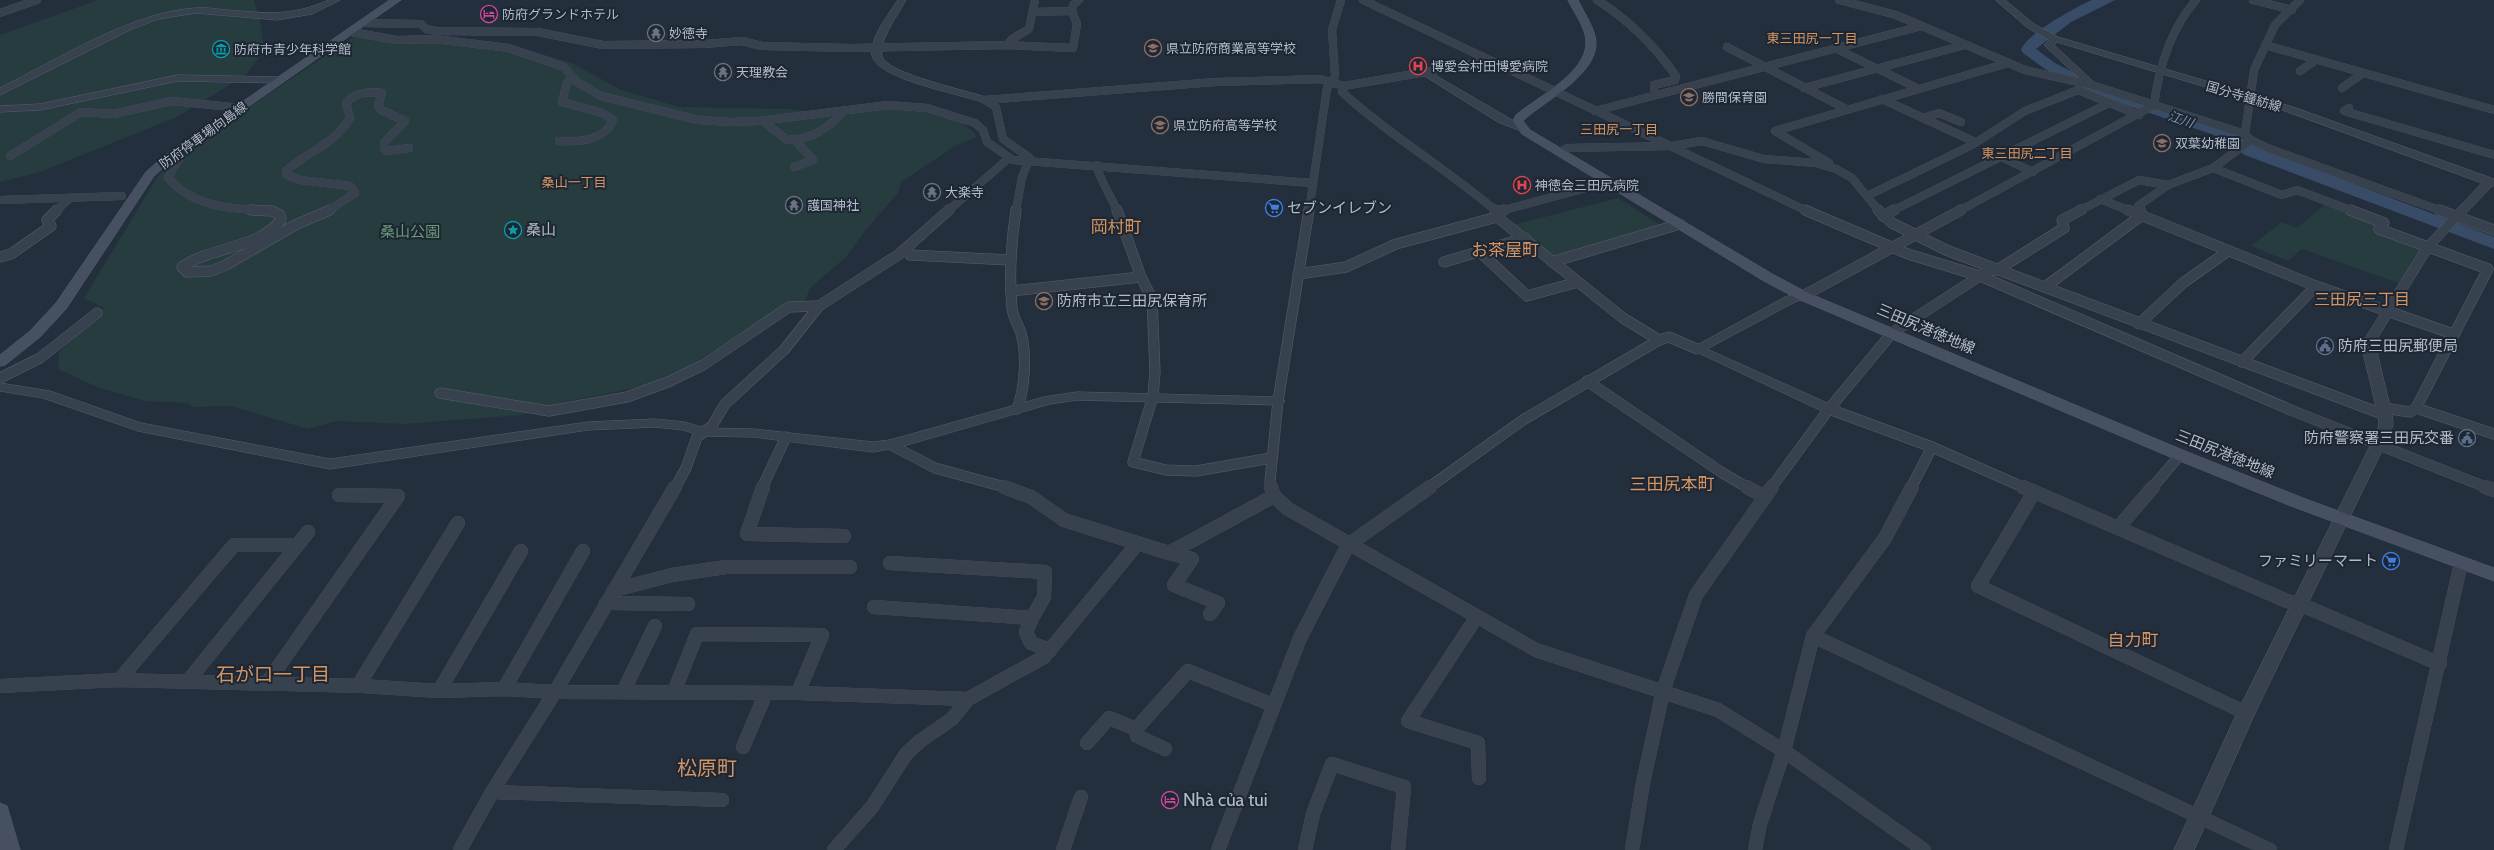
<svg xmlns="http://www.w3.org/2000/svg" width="2494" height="850" viewBox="0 0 2494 850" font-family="Cabin,'Noto Sans JP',sans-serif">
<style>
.green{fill:#263c3f}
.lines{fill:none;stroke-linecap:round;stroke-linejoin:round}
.river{fill:#394c67;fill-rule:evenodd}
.minor-far2-casing{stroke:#565f6c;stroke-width:8}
.minor-far1-casing{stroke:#565f6c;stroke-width:11}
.minor-casing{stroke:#565f6c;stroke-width:14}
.tertiary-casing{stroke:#565f6c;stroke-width:1}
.secondary-casing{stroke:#565f6c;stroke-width:1}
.minor-far2{stroke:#38414e;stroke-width:8}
.minor-far1{stroke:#38414e;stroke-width:10}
.minor{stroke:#38414e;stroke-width:14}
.tertiary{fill:#38414e;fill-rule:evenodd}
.secondary{fill:#465061;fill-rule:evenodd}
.labels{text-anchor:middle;stroke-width:4;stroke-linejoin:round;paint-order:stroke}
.far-poi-label{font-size:13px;fill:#b4bcc9;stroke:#1d2633;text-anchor:start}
.far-neighbourhood-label{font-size:13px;fill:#d59563;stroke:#1d2633}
.far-street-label{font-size:13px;fill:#b4bcc9;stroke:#1d2633}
.far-water-label{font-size:13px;font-style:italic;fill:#7c92b1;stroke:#1d2633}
.poi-label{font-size:15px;fill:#b4bcc9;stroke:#1d2633;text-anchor:start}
.park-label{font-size:15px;fill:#6b9a76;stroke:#1d2633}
.street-label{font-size:15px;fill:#b4bcc9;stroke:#1d2633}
.neighbourhood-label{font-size:16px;fill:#d59563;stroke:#1d2633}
.quarter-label{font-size:17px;fill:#d59563;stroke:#1d2633}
.near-poi-label{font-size:18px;fill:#b4bcc9;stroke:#1d2633;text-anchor:start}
.near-neighbourhood-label{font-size:19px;fill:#d59563;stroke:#1d2633}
.near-quarter-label{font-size:20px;fill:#d59563;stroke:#1d2633}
</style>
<rect width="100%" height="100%" fill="#242f3e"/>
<g class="green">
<polygon points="98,0 254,0 261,23 264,50 247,74 179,116 40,172 0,182 0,35"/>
<path d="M353 37 401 41 515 46 572 63 621 90 679 107 788 109 818 113 840 120C864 97 960 107 977 137L955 146 901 182 898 193 864 232 846 257 811 287 804 302 785 305 689 366 645 386 565 402 521 415 405 424 337 421 308 429 231 406 193 407 188 403 145 401 97 387 58 369 59 352 104 308 84 298 158 176 174 159 192 146Z"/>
<polygon points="1618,198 1662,226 1554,259 1513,225"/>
<polygon points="2328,202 2384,223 2379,228 2428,246 2404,285 2302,249 2288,261 2251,246 2282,222 2297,228"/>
</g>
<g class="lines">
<path class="river" d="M2092 0H2115L2071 22 2036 49 2055 63 2102 87 2226 129 2257 147 2494 237V249L2245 155 2214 135 2091 93 2045 69 2023 53 2021 50C2026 34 2076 7 2092 0Z"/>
<g class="minor-far2-casing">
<g id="minor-far2">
<polyline points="1363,0 1807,211"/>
<path d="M1597 0C1629 20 1654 45 1676 76L1675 80 1654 85V94"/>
<polyline points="1839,0 1896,15 2025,70 2092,85 2245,134 2251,140 2270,149 2442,211"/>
<polyline points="2253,0 2292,10"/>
<polyline points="1072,11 1073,5 1079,0"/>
<polyline points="1033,12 1072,11"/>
<polyline points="0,13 37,0"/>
<polyline points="363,23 421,24 426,29 437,31 538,32 603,45 704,44 742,41 762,46 850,48 1007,45 1073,48 1077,24 1072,11"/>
<polyline points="351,32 397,40 435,39 509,48 564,67 577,82 601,96 698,120 730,122 760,121 888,105 927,108 975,123 983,130 987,142 1013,160 1313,183"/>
<polyline points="1007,45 1012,39 1029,29 1035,0"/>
<polyline points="2265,45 2494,110"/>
<polyline points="1727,47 1846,109"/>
<polyline points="1835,48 1919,89"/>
<polyline points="2300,71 2316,60"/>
<path d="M1344 86 1342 92C1390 136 1447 169 1496 211"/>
<polyline points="1804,88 1965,45"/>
<polyline points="2342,88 2363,73"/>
<polyline points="1882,99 1975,142"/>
<polyline points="985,100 1216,82 1320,79 1344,86 1489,61"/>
<polyline points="985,100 996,107 1003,139 1030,158 1022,177 1016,211"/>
<polyline points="2349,108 2344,111 2494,155"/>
<polyline points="1595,111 1922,26"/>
<polyline points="1923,118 1939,113 1961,122"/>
<path d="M763 121 787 140C814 139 827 129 845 110"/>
<polyline points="2245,134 2254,70 2275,25 2300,0"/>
<path d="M559 141C579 142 604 141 613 120L602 113 562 102 567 83 571 78"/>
<path d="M188 144 168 177C193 209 236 209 272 211"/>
<polyline points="1559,152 1568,148 1672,146 1702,141 1764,159 1816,163 1836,169 1852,178 1879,211"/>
<polyline points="10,156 81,112 113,114 172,101 241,108"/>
<polyline points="1999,156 2033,172"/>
<polyline points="1829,163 1775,131 2008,63"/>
<path d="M1097 165C1099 180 1111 195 1117 211"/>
<polyline points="794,167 813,160 795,140"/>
<polyline points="2213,168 2282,195 2297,190 2353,211"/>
<polyline points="1867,196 1972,145 2025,111 2078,90 2139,115"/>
<polyline points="2100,199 2130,211"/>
<polyline points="0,200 122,196"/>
<polyline points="56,211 70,198"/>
<path d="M328 211 355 193 350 186 300 180 287 175 286 171C307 152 335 144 350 118L346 103C355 92 369 91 382 93L378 106 381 110 405 121 384 143V149L388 151 409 148"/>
<polyline points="948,211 1009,158"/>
<polyline points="1309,211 1327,88 1333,82 1335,75 1332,30 1341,0"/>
<polyline points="1500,211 1608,182"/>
<polyline points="1892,211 2109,103"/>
<path d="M1959 211 2154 105C2159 66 2170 30 2196 0"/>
<polyline points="2079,211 2139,180 2168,185"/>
<polyline points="2140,211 2138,206 2168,185 2213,168 2251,140"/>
</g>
</g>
<g class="minor-far1-casing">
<g id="minor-far1">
<path d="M251 210 272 211 280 215 281 220C258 249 212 246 182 267L187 272 211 271 226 265 295 225 330 210"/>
<path d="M1016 210C1011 243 1009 275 1012 308 1013 318 1018 324 1021 333 1027 355 1025 388 1017 409"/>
<polyline points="1117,210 1141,277 1152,299 1155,372 1153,396 1133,462 1166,470 1196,471 1271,458"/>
<polyline points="1495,210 1497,217 1623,318 1659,340"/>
<polyline points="1805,210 1908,254 1980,276 2293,411 2488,488"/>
<polyline points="1878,210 1892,223 1946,250 2385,415"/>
<polyline points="2128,210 2316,286 2453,334"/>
<polyline points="2140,210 2142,215"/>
<polyline points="2350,210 2384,223 2379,229 2488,269 2416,408 2410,412 2384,408"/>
<polyline points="2439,210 2494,230"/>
<polyline points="1497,212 1504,210"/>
<polyline points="1883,216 1894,210"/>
<polyline points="1480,252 1527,296 1578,282"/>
<polyline points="910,255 1010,260"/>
<polyline points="0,257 11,254 51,226 47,220 57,210"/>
<polyline points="1444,262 1525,238"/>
<polyline points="1552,262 1680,224"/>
<polyline points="1298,274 1346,267 1396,244 1497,217"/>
<polyline points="2045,287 2142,215"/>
<polyline points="1011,291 1141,277"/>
<polyline points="1803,296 1961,210"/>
<polyline points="2139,324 2183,283 2228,251"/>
<polyline points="2242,362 2316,286"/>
<polyline points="0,378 40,358 97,313"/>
<polyline points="1587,381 1721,472 1748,488"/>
<polyline points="440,393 549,411 627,397 668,382 703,365 789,307 819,306"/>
<polyline points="2416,408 2494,434"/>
<polyline points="1829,409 1932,447 2025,488"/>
<polyline points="891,445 935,468 1008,488"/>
<polyline points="675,488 686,468 697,437 712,426 725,404 784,350 819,306 898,255 949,210"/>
<polyline points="762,488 786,437"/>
<polyline points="1272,488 1270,481 1278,401 1309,210"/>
<polyline points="1428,488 1523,420 1659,340 1669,337 1697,349"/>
<polyline points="1771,488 1829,409 1892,333 1989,270 1997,270 2064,228 2062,220 2081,210"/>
<polyline points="1911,488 1932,447"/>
<polyline points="2152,488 2180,455"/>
</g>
</g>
<g class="minor-casing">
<g id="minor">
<polyline points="763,487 747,534 844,536"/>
<polyline points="1004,487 1031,497 1064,520 1169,553 1274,496"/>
<polyline points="1271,487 1274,496 1288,509 1536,650 1718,710 1784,751 1924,850"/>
<polyline points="1747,487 1765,497"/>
<polyline points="2023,487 2287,601 2309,608 2440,664"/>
<polyline points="2485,487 2494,490"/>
<polyline points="2034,492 1978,586 2246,713"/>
<polyline points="2118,528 2153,487"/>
<polyline points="1169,553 1192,559 1174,585 1218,603 1210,614"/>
<polyline points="614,590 672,575 726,567 850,567"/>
<polyline points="606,603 688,604"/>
<polyline points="874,607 1032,618 1044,597 1045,572 890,563"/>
<polyline points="1032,618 1026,632 1031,643 1050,650"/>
<polyline points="1476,618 1408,721 1478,743 1479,778"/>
<polyline points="1813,636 2270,850"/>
<polyline points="119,680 234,545 298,545"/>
<polyline points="188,681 308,532"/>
<polyline points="267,683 398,496 339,495"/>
<polyline points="0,686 119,680 362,686 439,691 504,689 555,692 798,693 968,699"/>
<polyline points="358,686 458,523"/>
<polyline points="504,689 583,551"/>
<polyline points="439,691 521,551"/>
<polyline points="623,692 655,626"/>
<polyline points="674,692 697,634 822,635 798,693"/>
<polyline points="1087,743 1109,718 1136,729"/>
<polyline points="743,747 766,693"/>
<polyline points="1165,749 1137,736 1136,729 1188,671 1273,705"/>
<polyline points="492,792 722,800"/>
<polyline points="460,850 492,792 555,692 675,487"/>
<polyline points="834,850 872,807 906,754 920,741 952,719 968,699 1044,657 1138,543"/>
<polyline points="1063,850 1081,797"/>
<polyline points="1218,850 1300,638 1348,545 1430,487"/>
<polyline points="1305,850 1313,814 1332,764 1404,787 1398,850"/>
<polyline points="1632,850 1643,783 1663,691 1696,595 1772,487"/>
<polyline points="1755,850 1760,824 1784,751 1813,636 1885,538 1912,487"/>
<polyline points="2396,850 2461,563"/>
</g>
</g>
<g class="tertiary-casing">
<g id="tertiary">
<path d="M329 0H340L312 14 277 20 196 13 158 19 132 29 0 95V88C59 59 129 13 195 8 205 7 216 9 225 10 267 13 290 17 329 0Z"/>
<path d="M898 0H906C899 13 878 41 882 56 886 74 970 91 988 98V102H982C960 94 876 79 872 55 870 37 889 14 898 0Z"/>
<polygon points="1996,0 2005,0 2034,24 2058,37 2293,107 2494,179 2494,186 2492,186 2433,248 2378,337 2376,348 2392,415 2393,424 2390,434 2255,713 2194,850 2174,850 2237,713 2376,434 2379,424 2378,415 2362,348 2366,337 2424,244 2482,183 2285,111 2057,42 2054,45 2097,85 2089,87 2046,47 2044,45 2049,40 2028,28"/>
<polygon points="1426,70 1526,128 1521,131 1498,122 1423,75 1421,73"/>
<polygon points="178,75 281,77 286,80 281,83 178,81 40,110 0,112 0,106 40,104"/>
<polygon points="1803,292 1809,296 1793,303 1707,349 1834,406 1836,409 1834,412 1824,412 1690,349 1785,297"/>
<polygon points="0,383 50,391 141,423 330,459 588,422 655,419 685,422 704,428 753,429 873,442 890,440 1044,397 1077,392 1278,397 1285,401 1278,405 1077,400 1050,404 896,448 873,452 753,437 703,436 683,430 655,427 588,430 330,469 138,431 43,398 0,391"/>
</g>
</g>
<g class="secondary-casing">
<g id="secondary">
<polygon points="390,0 401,0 172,160 154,176 66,309 40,337 5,365 0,366 0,355 30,331 56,303 146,172 164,156"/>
<path d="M1568 0H1578C1584 13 1595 28 1596 42 1597 75 1546 100 1525 119L1523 121 1530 130 1774 275 1808 293 2185 451 2303 498 2494 568V581L2291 506 2175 459 1798 299 1764 281 1522 134 1513 121 1516 115C1537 97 1587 73 1586 42 1586 28 1574 13 1568 0Z"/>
<polygon points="0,803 7,806 20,850 0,850"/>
</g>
</g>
<use href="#minor-far2" class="minor-far2"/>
<use href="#minor-far1" class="minor-far1"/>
<use href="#minor" class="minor"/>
<use href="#tertiary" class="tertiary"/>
<use href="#secondary" class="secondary"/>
</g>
<defs>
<g id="hotel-ring" transform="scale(0.9)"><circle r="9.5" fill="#1d2633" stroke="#d1479c" stroke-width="1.5"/><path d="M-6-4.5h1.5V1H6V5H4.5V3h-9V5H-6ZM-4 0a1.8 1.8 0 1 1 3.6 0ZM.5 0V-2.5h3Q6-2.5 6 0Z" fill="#d1479c"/></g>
<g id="temple-ring" transform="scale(0.9)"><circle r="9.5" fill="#1d2633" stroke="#6b7280" stroke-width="1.5"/><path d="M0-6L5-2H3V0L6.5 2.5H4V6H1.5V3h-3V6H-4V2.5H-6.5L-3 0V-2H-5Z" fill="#6b7280"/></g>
<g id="school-ring" transform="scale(0.9)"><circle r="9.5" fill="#1d2633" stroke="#8d6e63" stroke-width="1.5"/><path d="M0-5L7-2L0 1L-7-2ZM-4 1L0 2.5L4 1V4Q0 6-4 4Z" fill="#8d6e63"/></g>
<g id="museum-ring" transform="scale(0.9)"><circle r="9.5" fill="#1d2633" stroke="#0f9aa8" stroke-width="1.5"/><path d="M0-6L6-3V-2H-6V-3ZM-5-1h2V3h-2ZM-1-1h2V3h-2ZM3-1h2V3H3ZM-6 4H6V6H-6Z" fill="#0f9aa8"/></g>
<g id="hospital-ring" transform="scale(0.9)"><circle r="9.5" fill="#1d2633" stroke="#e0444e" stroke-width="1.5"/><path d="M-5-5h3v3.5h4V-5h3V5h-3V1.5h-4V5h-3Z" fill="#e0444e"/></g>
<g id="supermarket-ring" transform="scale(0.9)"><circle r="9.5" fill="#1d2633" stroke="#3f7fe0" stroke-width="1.5"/><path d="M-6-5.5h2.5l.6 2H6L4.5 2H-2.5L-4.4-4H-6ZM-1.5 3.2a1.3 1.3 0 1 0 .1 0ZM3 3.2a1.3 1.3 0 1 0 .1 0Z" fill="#3f7fe0"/></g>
<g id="sight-ring" transform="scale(0.9)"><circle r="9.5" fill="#1d2633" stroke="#0f9aa8" stroke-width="1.5"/><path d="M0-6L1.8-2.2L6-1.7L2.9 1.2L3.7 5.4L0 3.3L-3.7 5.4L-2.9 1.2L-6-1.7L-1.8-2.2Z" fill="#0f9aa8"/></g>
<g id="civic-ring" transform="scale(0.9)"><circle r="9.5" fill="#1d2633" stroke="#5c6f8a" stroke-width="1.5"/><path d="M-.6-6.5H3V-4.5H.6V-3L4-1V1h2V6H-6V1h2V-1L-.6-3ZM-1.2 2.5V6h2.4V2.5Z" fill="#5c6f8a"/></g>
</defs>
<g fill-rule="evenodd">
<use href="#hotel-ring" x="489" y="14"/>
<use href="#temple-ring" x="656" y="33"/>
<use href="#school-ring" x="1153" y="48"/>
<use href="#museum-ring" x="221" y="49"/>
<use href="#hospital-ring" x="1418" y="66"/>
<use href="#temple-ring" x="723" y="72"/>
<use href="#school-ring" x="1689" y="97"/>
<use href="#school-ring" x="1160" y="125"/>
<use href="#school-ring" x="2162" y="143"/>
<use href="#hospital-ring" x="1522" y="185"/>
<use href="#temple-ring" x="932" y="192"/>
<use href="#temple-ring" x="794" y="205"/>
<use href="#supermarket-ring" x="1274" y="208"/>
<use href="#sight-ring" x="513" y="230"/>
<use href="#school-ring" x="1044" y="301"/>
<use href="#civic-ring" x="2325" y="346"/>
<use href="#civic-ring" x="2467" y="438"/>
<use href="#supermarket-ring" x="2391" y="561"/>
<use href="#hotel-ring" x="1170" y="800"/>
</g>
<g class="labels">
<g class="far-poi-label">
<text x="502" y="19">防府グランドホテル</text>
<text x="669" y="38">妙徳寺</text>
<text x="1166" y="53">県立防府商業高等学校</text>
<text x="234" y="54">防府市青少年科学館</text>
<text x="1431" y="71">博愛会村田博愛病院</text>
<text x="736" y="77">天理教会</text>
<text x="1702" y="102">勝間保育園</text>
<text x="1173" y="130">県立防府高等学校</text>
<text x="2175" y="148">双葉幼稚園</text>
<text x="1535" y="190">神徳会三田尻病院</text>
<text x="945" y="197">大楽寺</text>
<text x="807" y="210">護国神社</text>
</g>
<g class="far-neighbourhood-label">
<text x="1812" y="43">東三田尻一丁目</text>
<text x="1619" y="134">三田尻一丁目</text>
<text x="2027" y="158">東三田尻二丁目</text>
<text x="574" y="187">桑山一丁目</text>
</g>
<g class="far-street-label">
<text transform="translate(2244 96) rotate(16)" y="5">国分寺鐘紡線</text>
<text transform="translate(203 135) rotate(-36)" y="5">防府停車場向島線</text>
</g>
<g class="far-water-label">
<text transform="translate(2181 119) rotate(19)" y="5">江川</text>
</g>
<g class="poi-label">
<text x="1287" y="213">セブンイレブン</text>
<text x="526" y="235">桑山</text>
<text x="1057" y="306">防府市立三田尻保育所</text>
<text x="2338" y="351">防府三田尻郵便局</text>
<text x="2454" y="443" text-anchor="end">防府警察署三田尻交番</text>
<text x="2378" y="566" text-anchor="end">ファミリーマート</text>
</g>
<g class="park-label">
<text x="410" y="237">桑山公園</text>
</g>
<g class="street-label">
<text transform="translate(1926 329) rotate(23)" y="5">三田尻港徳地線</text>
<text transform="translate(2225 454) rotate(22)" y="5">三田尻港徳地線</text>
</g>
<g class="neighbourhood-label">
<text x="2362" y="305">三田尻三丁目</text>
</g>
<g class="quarter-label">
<text x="1116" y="233">岡村町</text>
<text x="1505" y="256">お茶屋町</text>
<text x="1672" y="490">三田尻本町</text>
<text x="2133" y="646">自力町</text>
</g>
<g class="near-poi-label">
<text x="1183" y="806">Nhà của tui</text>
</g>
<g class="near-neighbourhood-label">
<text x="273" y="681">石が口一丁目</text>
</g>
<g class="near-quarter-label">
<text x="707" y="775">松原町</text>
</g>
</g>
</svg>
